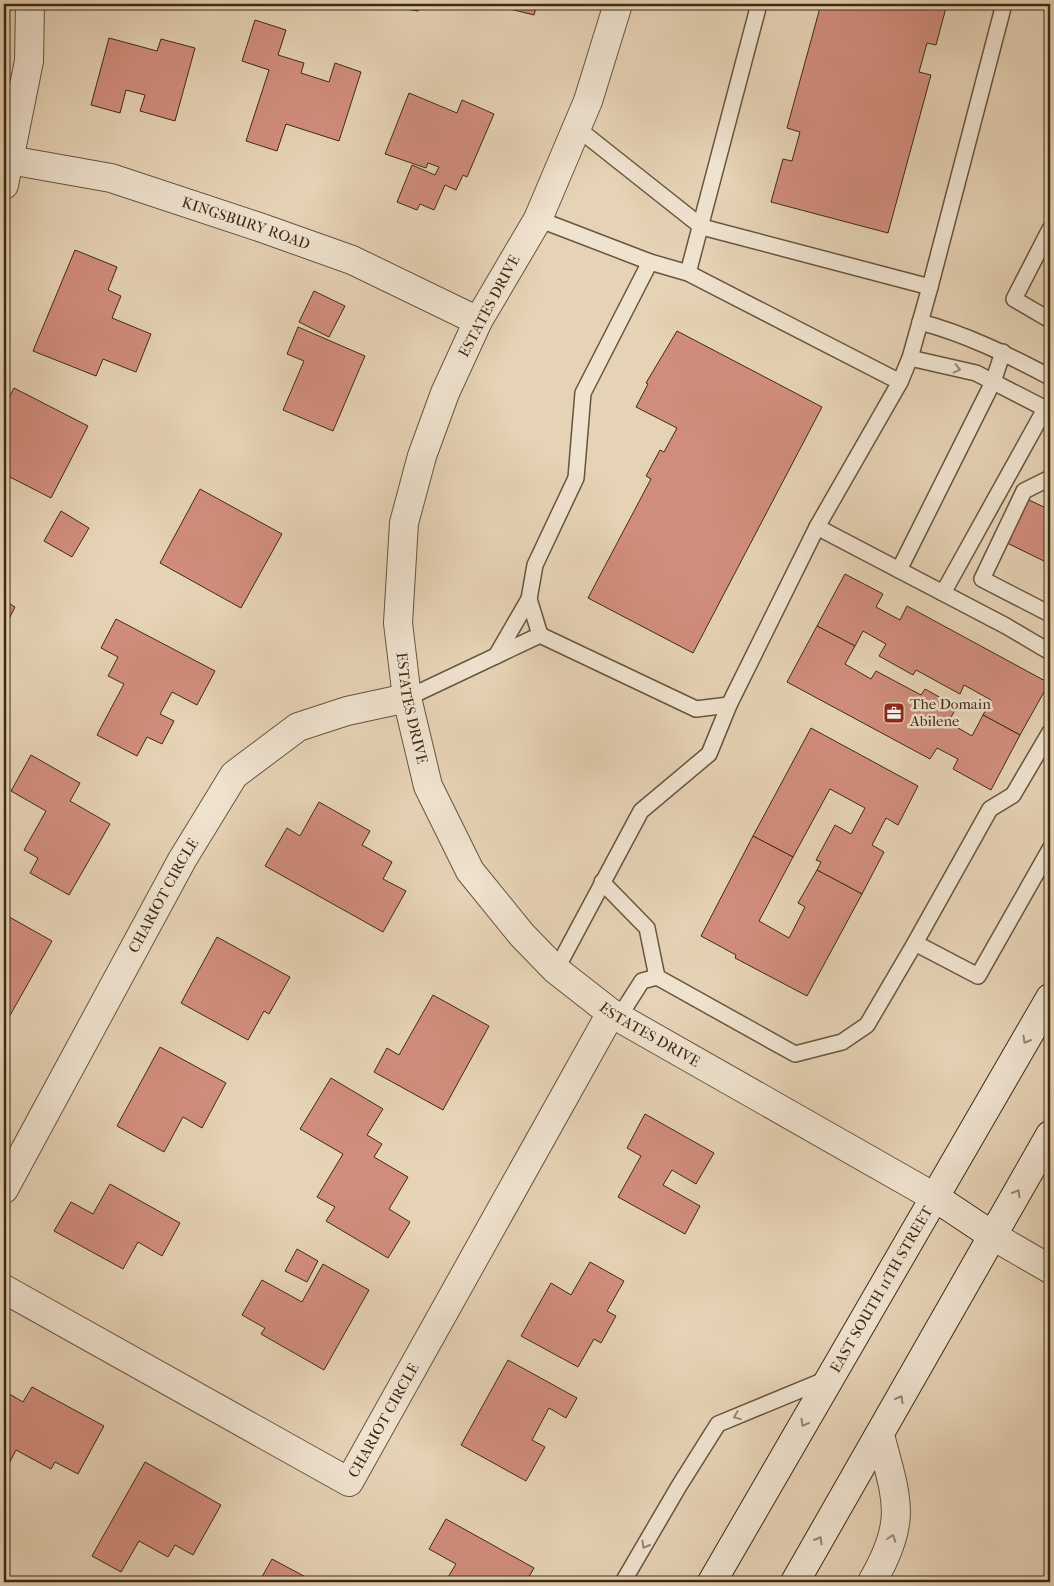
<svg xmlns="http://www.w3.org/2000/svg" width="1054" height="1586" viewBox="0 0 1054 1586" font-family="'IM FELL French Canon',serif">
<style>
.building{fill:#d18d7c;stroke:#3d2b13}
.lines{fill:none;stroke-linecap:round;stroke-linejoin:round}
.service-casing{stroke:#67553c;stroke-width:18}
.minor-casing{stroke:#67553c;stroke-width:30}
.tertiary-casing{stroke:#67553c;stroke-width:30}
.secondary-casing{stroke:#3d2b13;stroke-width:30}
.service{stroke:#efe2cf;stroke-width:15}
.minor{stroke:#efe2cf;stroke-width:28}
.tertiary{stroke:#efe2cf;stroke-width:28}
.secondary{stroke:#efe2cf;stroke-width:28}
.oneway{stroke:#968671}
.labels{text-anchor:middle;stroke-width:5;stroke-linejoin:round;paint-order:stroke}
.street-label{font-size:15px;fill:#3d2b13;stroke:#efe2cf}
.poi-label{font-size:15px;fill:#3d2b13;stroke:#efe2cf;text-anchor:start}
</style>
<rect width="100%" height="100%" fill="#e6d2b5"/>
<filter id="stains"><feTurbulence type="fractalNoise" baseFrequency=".004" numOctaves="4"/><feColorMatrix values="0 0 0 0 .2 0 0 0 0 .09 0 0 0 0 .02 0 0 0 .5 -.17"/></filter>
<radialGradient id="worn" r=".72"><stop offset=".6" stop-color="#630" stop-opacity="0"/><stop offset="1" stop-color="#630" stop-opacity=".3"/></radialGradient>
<g class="building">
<polygon points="376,4 419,4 418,11"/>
<polygon points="490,4 537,4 534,15"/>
<polygon points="821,4 947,4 936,45 927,43 919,72 931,75 888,233 771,202 783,159 792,161 800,132 787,128"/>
<polygon points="255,20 286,30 278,55 304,63 301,73 329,82 335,63 361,72 339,141 286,124 277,151 246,141 269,70 242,61"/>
<polygon points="109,38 157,51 161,39 195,48 175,121 140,111 145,95 126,90 120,113 91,105"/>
<polygon points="409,93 457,113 462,100 494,114 467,177 463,175 456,190 445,185 434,210 420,204 417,210 397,202 412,165 435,175 439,167 428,163 426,168 385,154"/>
<polygon points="75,250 117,267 108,290 121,296 112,318 151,334 136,372 103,359 96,376 33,351"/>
<polygon points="314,291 345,306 329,337 299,322"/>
<polygon points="298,327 365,356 333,431 283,410 304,361 287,354"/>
<polygon points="677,331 822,407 693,653 588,598 651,479 646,476 660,450 664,452 677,428 636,407 648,384 646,383"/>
<polygon points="14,388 88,426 51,498 4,474 4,408"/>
<polygon points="200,489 282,534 241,608 160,563"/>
<polygon points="1027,499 1050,510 1050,564 1005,542"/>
<polygon points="61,511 89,528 72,557 44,541"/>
<polygon points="845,574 883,594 876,607 900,620 907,606 1049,683 1020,735 983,715 991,700 964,685 960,694 916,670 913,675 879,656 886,644 863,631 855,646 817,626"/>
<polygon points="4,600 15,607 4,629"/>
<polygon points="116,619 215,671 197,705 172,692 160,714 174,721 162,744 147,737 137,756 97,735 124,684 108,676 118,657 101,648"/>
<polygon points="817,626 855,646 845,664 871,679 876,671 921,695 925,689 957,707 948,722 972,736 983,715 1020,735 991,790 953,769 958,759 937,748 930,759 787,682"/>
<polygon points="811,728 918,786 898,825 886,818 872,845 884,852 862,894 817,870 821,862 816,860 835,825 851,834 865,808 830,789 793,857 753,836"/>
<polygon points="31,755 80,783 70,801 110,824 69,895 30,873 38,858 24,850 46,811 11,791"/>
<polygon points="319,802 370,831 362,845 392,862 383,879 406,891 383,932 265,866 287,828 300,836"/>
<polygon points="753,836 793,857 759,921 789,938 805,907 798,903 817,870 862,894 807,996 735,958 736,955 701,936"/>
<polygon points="4,914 52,941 4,1026"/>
<polygon points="217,937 290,977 269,1014 264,1011 248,1040 181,1003"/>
<polygon points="433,995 489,1026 443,1110 374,1072 387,1048 399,1055"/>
<polygon points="160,1047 226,1083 202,1128 183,1117 164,1152 117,1126"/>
<polygon points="331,1078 383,1109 367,1135 382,1144 374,1157 408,1177 389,1209 410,1222 388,1258 326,1221 335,1207 317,1197 343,1154 300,1129"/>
<polygon points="645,1114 714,1153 696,1184 672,1170 663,1185 700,1206 685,1234 618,1197 641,1156 627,1148"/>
<polygon points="110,1184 180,1223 162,1256 138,1242 123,1269 54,1231 71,1202 93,1214"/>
<polygon points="297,1249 318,1261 307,1282 285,1271"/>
<polygon points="590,1262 624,1281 607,1311 616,1316 601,1343 594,1339 578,1367 521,1336 551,1283 571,1295"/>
<polygon points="323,1264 369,1290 324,1370 261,1334 265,1328 242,1315 262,1280 302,1302"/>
<polygon points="508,1360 577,1398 566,1418 549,1408 532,1440 545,1447 526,1481 461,1445"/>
<polygon points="32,1387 104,1426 78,1474 55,1462 51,1469 16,1450 4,1473 4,1397 6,1392 23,1402"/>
<polygon points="145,1462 221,1505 193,1555 175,1545 168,1557 139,1541 121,1572 92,1556"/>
<polygon points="446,1519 534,1568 526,1582 445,1582 456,1564 429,1549"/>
<polygon points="272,1559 315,1582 259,1582"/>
</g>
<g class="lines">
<g class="service-casing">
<g id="service">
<polyline points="577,128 702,227 930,287"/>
<polyline points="538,219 650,262 688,273 900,382 817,527 729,705 709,754 641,811 556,970"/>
<polyline points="1050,229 1014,299 1050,320"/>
<polyline points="688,273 759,4"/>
<path d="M920 322C966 334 1008 355 1050 377"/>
<polyline points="910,358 976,373 1050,411"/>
<polyline points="900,382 910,358 930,287 1004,4"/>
<polyline points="1050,478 1024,491 982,579 1050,614"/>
<polyline points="817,527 1006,626 1050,652"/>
<polyline points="899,570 993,382 1003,352"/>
<polyline points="943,593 1045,409"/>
<polyline points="540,635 529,599 535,565 576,478 583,393 650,262"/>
<polyline points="496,656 529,599"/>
<polyline points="407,698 540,635 696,709 729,705"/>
<polyline points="602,882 647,928 657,977"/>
<polyline points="915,943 990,809 1013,795 1050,732"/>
<polyline points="619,1017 642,981 657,977 795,1054 842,1042 867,1025 915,943 978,976 1050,849"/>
<polyline points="623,1582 679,1486 718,1424 827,1379"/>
</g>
</g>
<g class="minor-casing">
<g id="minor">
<path id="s1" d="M4 159 111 178 262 228 352 260 478 321"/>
<polyline points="4,185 29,61 30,4"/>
<path id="s2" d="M4 1189 182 860 234 775 298 727 347 711 407 698"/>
<polyline points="993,1236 1050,1269"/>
<path id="s3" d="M4 1289 349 1482 611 1013"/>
<path d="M872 1582C908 1520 897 1500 880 1435"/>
</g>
</g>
<g class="tertiary-casing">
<g id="tertiary">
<path id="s4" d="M618 4 588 101 538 219 478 321 445 393 422 456 404 523 398 623 407 698 428 786 470 871 522 935 556 970 611 1013 936 1198"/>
</g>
</g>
<g class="secondary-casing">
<g id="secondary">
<polyline points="936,1198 993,1236"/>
<path id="s5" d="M712 1582 1050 998"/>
<polyline points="795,1582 1050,1135"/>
</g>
</g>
<use href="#service" class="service"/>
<use href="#minor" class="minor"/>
<use href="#tertiary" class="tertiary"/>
<use href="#secondary" class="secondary"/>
</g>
<defs><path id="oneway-chevron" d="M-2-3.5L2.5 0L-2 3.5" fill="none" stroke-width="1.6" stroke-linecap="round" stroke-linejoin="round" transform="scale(1.25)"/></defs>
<g class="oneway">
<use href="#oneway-chevron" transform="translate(957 369) rotate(13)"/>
<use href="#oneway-chevron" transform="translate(1026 1040) rotate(120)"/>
<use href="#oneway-chevron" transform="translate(1017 1193) rotate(-60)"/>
<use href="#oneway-chevron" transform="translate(900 1399) rotate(-60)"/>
<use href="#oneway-chevron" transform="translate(737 1416) rotate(158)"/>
<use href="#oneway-chevron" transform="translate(804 1423) rotate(120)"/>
<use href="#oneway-chevron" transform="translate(892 1538) rotate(-72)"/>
<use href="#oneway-chevron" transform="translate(819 1540) rotate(-60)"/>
<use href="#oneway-chevron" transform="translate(645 1545) rotate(120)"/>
</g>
<defs>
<g id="office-square" transform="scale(1.125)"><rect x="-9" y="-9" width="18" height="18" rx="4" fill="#8f2418" stroke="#efe2cf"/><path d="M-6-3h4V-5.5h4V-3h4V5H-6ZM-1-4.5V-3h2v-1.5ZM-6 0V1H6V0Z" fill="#fff"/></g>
</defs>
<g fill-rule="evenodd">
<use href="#office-square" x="894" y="713"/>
</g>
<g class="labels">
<g class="street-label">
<text dy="5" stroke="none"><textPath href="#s1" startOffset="251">KINGSBURY ROAD</textPath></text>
<text transform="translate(489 306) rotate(-62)" y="5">ESTATES DRIVE</text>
<text dy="5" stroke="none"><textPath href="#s4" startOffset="750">ESTATES DRIVE</textPath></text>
<text dy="5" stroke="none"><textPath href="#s2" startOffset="334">CHARIOT CIRCLE</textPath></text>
<text dy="5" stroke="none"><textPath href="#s4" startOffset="1170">ESTATES DRIVE</textPath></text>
<text dy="5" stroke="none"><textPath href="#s5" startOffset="338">EAST SOUTH 11TH STREET</textPath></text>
<text dy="5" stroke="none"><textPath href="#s3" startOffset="466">CHARIOT CIRCLE</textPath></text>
</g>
<g class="poi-label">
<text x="910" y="709">The Domain<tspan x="910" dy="17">Abilene</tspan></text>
</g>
</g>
<rect width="1054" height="1586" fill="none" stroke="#e6d2b5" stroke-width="20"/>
<rect x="5" y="5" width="1044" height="1576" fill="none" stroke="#3d2b13" stroke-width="2.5"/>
<rect x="10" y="10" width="1034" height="1566" fill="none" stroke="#3d2b13"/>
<rect width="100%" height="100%" filter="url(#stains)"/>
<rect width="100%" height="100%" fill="url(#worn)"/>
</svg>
